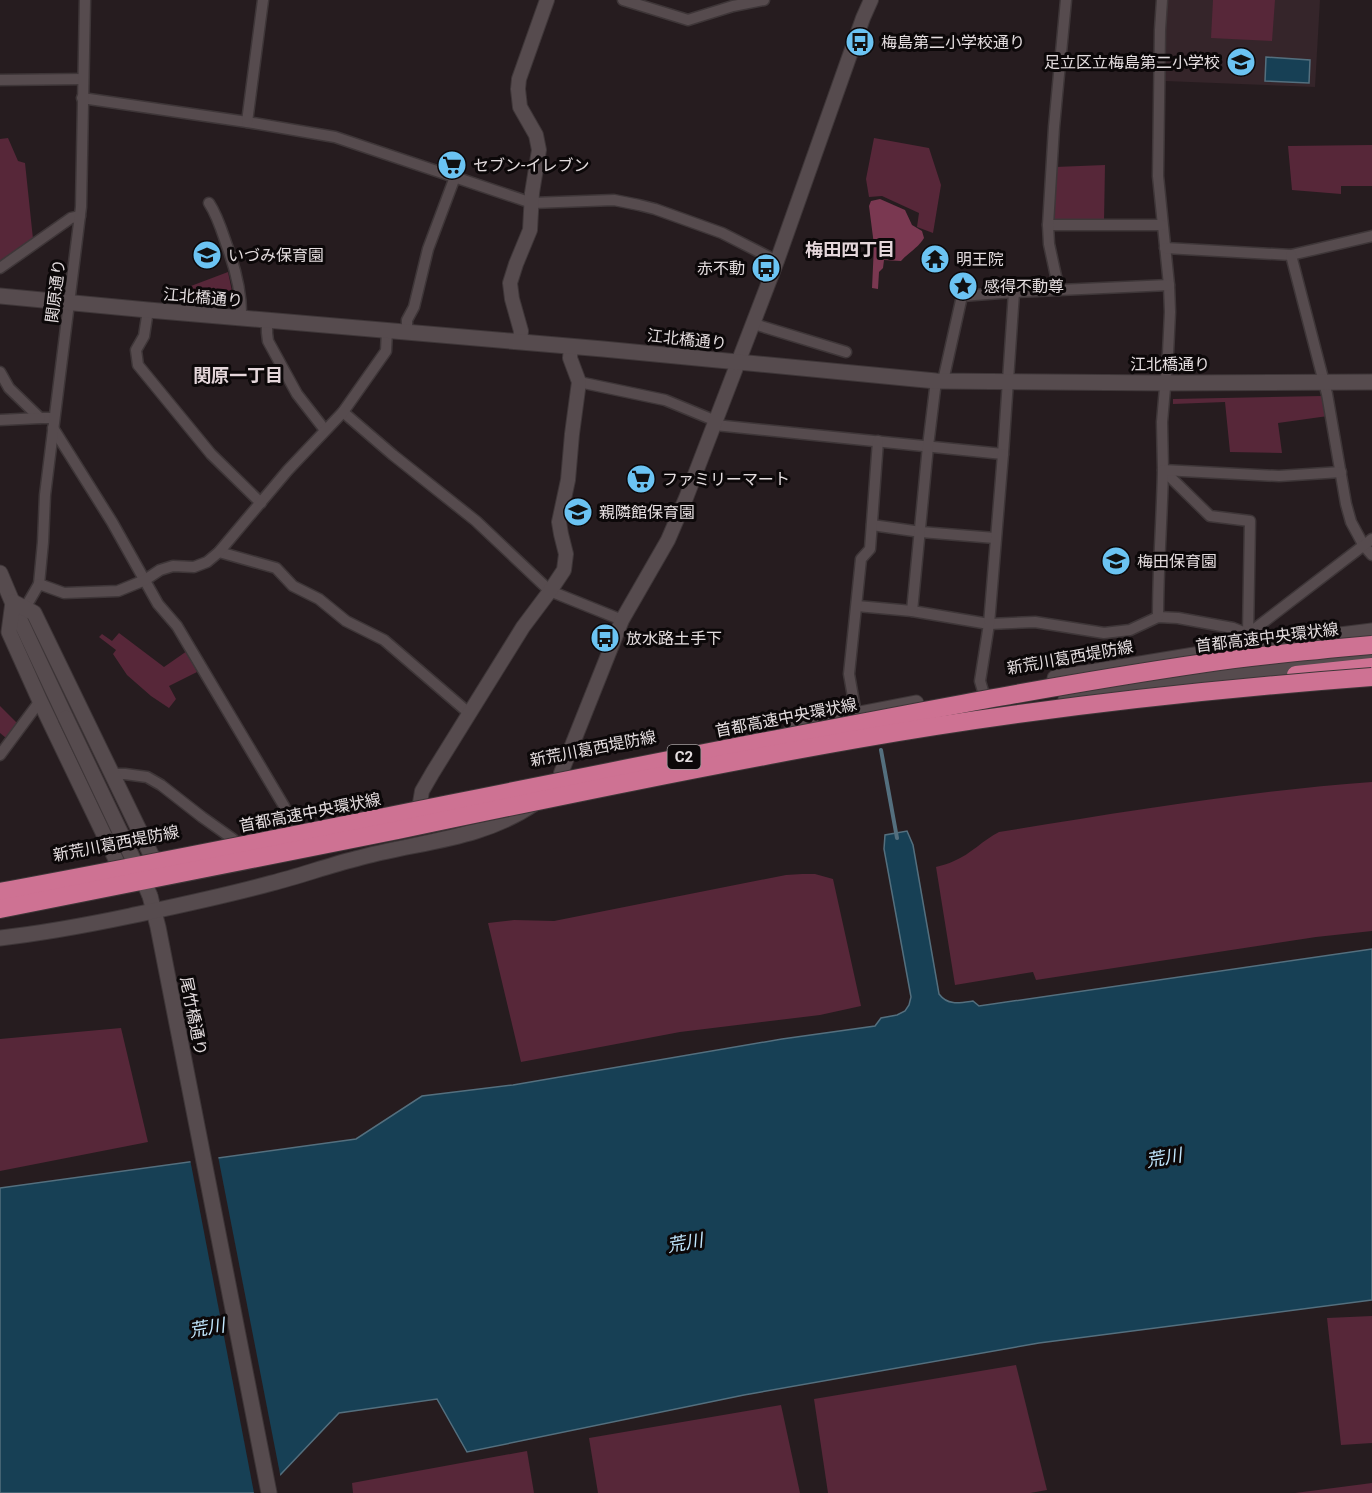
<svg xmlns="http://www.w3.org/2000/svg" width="1372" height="1493" viewBox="0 0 1372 1493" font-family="Roboto,'Noto Sans JP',sans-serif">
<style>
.built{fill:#35252a}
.green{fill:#572739}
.forest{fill:#7a3851}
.water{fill:#174055;stroke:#546f7e;stroke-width:1.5}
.pier{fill:#261c1f}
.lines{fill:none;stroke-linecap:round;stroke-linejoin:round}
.stream{stroke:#546f7e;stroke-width:4}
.minor-casing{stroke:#3e3638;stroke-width:13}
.tertiary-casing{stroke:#3e3638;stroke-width:16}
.secondary-casing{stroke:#3e3638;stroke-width:17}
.motorway-casing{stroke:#3e3638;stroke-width:20}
.minor{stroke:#564b4e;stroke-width:10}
.tertiary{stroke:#564b4e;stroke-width:14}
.secondary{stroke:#564b4e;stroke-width:15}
.motorway{stroke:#ce7293;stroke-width:18}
.secondary-bridge-casing{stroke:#3e3638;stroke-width:17;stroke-linecap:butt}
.motorway-bridge-casing{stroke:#3e3638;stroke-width:20;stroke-linecap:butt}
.secondary-bridge{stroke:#564b4e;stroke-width:15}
.motorway-bridge{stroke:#ce7293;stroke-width:18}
.labels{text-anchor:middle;stroke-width:6;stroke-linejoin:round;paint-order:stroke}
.shield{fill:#0c0809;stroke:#a39d9f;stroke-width:1.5}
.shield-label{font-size:15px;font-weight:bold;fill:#e4dddf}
.poi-label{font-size:16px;fill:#e4dddf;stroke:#0c0809;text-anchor:start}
.street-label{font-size:16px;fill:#e4dddf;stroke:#0c0809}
.neighbourhood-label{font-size:18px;font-weight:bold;fill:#e4d6da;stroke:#0c0809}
.water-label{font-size:18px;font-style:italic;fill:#c2e8ff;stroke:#0c0809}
</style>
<rect width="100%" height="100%" fill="#261c1f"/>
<polygon class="built" points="1168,0 1320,0 1315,87 1165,81 1165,42"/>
<g class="green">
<polygon points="1213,0 1275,0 1272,41 1211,38"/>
<polygon points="8,138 18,161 25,163 33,239 0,261 0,139"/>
<polygon points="874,138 929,148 941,185 933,233 917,227 919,213 882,196 869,197 866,179"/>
<polygon points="1372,145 1372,186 1341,186 1341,194 1292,190 1288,146"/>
<polygon points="1105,165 1104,221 1053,220 1055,167"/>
<polygon points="228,272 233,296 175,292"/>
<polygon points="1323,396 1328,416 1278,423 1282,453 1230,452 1225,402 1173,404 1173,399"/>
<polygon points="119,633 164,667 187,651 197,672 169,686 176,699 169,708 151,696 127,675 113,654 116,650 99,637 102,634 112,641"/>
<polygon points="0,706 17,723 6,738 0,733"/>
<path d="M1372 782V931L1316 937 1036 980 1033 972 955 985 936 867C942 865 948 864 954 861 971 854 983 840 999 832 1123 812 1247 791 1372 782Z"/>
<polygon points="802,874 815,874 833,879 861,1006 820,1015 680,1032 521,1062 488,923 514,920 554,921 786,875"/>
<polygon points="121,1028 148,1142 0,1171 0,1039"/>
<polygon points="1372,1316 1372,1443 1341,1445 1327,1318"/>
<polygon points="1016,1365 1047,1490 1030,1493 828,1493 814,1399"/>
<polygon points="781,1405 800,1493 598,1493 589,1438"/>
<polygon points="527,1451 534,1493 353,1493 352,1483"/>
<polygon points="1372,1483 1372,1493 1295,1493"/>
</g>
<path class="forest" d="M880 199 905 210 912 225 922 231 924 238C918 248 908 253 901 261L884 260 883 268 879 272 878 289 872 288 874 245 869 206 871 201Z"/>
<g class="water">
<polygon points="1266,57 1310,60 1309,83 1265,81"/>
<path d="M907 831 913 845 939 994C948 1006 960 1003 973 1001L979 1006 1372 949V1300L1039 1343 744 1395 467 1452 437 1399 339 1413 263 1493H0V1188L356 1139 422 1096 513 1085 782 1039 875 1026 881 1018 897 1015 905 1011 909 1005 911 997 884 849 885 835Z"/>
</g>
<polygon class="pier" points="218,1156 281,1479 267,1493 254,1493 190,1159"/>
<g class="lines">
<polyline class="stream" points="881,750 897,838"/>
<g class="minor-casing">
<g id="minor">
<polyline points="623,0 688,20 733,6 764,0"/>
<polyline points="1162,0 1160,30 1158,176 1169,285 1170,312 1168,353 1162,422 1163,470 1210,516 1250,521 1248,634 1250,652"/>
<polyline points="0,80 83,79"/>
<polyline points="82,98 247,122 335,137 532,203 614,200 639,205 655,209 722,233 777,261"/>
<polyline points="247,122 263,0"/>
<path d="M209 203C217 215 221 228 226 243 235 267 242 292 241 318"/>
<polyline points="1048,225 1162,225"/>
<polyline points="1165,248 1291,255 1372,236"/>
<polyline points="1291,255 1327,394 1346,504 1351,522 1364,546 1372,555"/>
<polyline points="0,268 71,218 80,216"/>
<polyline points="1059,290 1049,244 1048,225 1054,127 1066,0"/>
<polyline points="148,310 144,336 136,350 138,365 211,454 261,503"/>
<polyline points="267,320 267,333 268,341 297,394 325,430"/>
<polyline points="754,324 846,352"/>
<polyline points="407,332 407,320 414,307 428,249 455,177"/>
<polyline points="0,372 9,388 40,418 54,418"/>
<polyline points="943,381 962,296 1014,292 1169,285"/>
<polyline points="579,382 665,400 716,421"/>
<polyline points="343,412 393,455 476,521 550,591 622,620"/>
<polyline points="0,420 40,418"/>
<polyline points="715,425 1003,454 1014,292"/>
<polyline points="53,428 112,522 158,604 177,626 284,806 289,820 291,827"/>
<polyline points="872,525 921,532 995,538"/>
<polyline points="219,552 276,568 293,586 319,599 346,621 384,640 470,714"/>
<polyline points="39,584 43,542 45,495 81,207 85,0"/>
<polyline points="857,606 912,611 989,624 1035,622 1104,633 1130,630 1158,617 1178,618 1233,628 1248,634 1372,539"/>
<polyline points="912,611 928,446 936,381"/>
<polyline points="21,615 39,584 64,593 118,591 145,580 160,570 173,566 194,567 207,562 219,552 288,470 343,412 386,351 387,330"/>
<path d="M1158 617C1158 567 1162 519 1163 470L1279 476 1341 472"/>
<polyline points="983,691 980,681 989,624 1003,454"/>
<polyline points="856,714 849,674 861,559 870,549 878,441"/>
<polyline points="0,755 40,701"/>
<polyline points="112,774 125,774 147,777 161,785 202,817 233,839"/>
</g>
</g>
<g class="tertiary-casing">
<g id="tertiary">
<polyline points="520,342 521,331 512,299 510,283 516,264 530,230 532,193 539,150 536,135 520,107 518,89 519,79 547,0"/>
<polyline points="561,773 622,620 668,540 686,498 777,261 863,18 871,0"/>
<polyline points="420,803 422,791 433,772 523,627 550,591 564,570 566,554 561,534 559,522 568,480 572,434 579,382 570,358 571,346"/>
</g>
</g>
<g class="secondary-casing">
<g id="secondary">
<polyline points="0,296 148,310 603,349 936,381 1166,383 1372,382"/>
<polyline points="0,573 19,618 66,718"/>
<polyline points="1055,678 1249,646 1372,631"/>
<polyline points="1066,699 1202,677 1372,657"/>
<polyline points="792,727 916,703"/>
<polyline points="124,876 40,701 9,632 13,602 34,613 158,869"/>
<polyline points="150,896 158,927 269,1493"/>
<path d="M0 938C44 933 87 925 130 916 177 906 225 896 272 883 300 876 327 866 355 859 418 841 480 841 535 803"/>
</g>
</g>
<g class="motorway-casing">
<polyline id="motorway" points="1296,675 1372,667"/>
</g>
<use href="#minor" class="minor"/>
<use href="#tertiary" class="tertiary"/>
<use href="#secondary" class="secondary"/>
<use href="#motorway" class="motorway"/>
<g class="secondary-bridge-casing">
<polyline id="secondary-bridge" points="66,718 144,882 150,896"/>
</g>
<g class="motorway-bridge-casing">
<g id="motorway-bridge">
<path d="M0 892C266 843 531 786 798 735 933 709 1068 683 1205 663 1260 655 1316 650 1372 645"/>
<path d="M0 909C133 883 266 857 398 830 551 798 704 766 858 739 1028 709 1200 690 1372 677"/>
</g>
</g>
<use href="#secondary-bridge" class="secondary-bridge"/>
<use href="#motorway-bridge" class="motorway-bridge"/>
</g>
<defs>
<g id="bus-disc" transform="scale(1.5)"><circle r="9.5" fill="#6bc3f2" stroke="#0c0809"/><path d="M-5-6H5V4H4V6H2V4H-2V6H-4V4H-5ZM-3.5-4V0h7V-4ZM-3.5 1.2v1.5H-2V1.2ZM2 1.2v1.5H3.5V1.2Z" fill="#111"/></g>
<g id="school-disc" transform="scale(1.5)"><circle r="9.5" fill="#6bc3f2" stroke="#0c0809"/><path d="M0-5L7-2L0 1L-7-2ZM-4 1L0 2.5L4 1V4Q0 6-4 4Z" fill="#111"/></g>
<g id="supermarket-disc" transform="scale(1.5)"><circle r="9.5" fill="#6bc3f2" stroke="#0c0809"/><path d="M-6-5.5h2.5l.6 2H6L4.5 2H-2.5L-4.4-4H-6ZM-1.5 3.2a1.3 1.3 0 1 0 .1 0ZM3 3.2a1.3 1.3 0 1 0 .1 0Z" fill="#111"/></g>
<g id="temple-disc" transform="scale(1.5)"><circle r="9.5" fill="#6bc3f2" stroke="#0c0809"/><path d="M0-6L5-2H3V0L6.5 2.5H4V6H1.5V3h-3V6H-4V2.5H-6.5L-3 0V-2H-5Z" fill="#111"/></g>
<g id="sight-disc" transform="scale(1.5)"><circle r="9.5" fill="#6bc3f2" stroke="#0c0809"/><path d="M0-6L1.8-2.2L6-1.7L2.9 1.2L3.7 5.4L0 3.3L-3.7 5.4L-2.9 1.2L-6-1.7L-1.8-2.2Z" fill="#111"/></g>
</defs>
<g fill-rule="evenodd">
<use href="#bus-disc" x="860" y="42"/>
<use href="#school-disc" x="1241" y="62"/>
<use href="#supermarket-disc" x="452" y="165"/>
<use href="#school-disc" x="207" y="255"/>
<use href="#temple-disc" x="935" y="259"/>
<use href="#bus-disc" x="766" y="268"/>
<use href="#sight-disc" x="963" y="286"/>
<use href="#supermarket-disc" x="641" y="479"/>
<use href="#school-disc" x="578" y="512"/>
<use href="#school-disc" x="1116" y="561"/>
<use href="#bus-disc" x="605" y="638"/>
</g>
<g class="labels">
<rect class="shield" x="667.5" y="745" width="33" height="24" rx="4.5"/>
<g class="shield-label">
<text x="684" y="762">C2</text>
</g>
<g class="poi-label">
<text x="881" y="48">梅島第二小学校通り</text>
<text x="1220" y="68" text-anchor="end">足立区立梅島第二小学校</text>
<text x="473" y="171">セブン-イレブン</text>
<text x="228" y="261">いづみ保育園</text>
<text x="956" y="265">明王院</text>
<text x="745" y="274" text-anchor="end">赤不動</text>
<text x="984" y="292">感得不動尊</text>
<text x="662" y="485">ファミリーマート</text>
<text x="599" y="518">親隣館保育園</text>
<text x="1137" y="567">梅田保育園</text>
<text x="626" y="644">放水路土手下</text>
</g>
<g class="street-label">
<text transform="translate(55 291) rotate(-83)" y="6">関原通り</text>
<text transform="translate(203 297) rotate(5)" y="6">江北橋通り</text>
<text transform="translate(687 339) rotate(6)" y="6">江北橋通り</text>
<text x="1170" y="370">江北橋通り</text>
<text transform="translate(1267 637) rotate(-7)" y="6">首都高速中央環状線</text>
<text transform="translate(1070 657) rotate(-10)" y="6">新荒川葛西堤防線</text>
<text transform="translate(786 717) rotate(-11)" y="6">首都高速中央環状線</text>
<text transform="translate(593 748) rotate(-11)" y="6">新荒川葛西堤防線</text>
<text transform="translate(310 812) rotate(-11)" y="6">首都高速中央環状線</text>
<text transform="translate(116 843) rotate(-11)" y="6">新荒川葛西堤防線</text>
<text transform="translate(194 1016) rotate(79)" y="6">尾竹橋通り</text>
</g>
<g class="neighbourhood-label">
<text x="850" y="256">梅田四丁目</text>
<text x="238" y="382">関原一丁目</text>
</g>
<g class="water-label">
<text transform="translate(1164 1158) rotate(-10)" y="6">荒川</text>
<text transform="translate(685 1243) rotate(-10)" y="6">荒川</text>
<text transform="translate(207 1328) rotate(-10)" y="6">荒川</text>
</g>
</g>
</svg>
